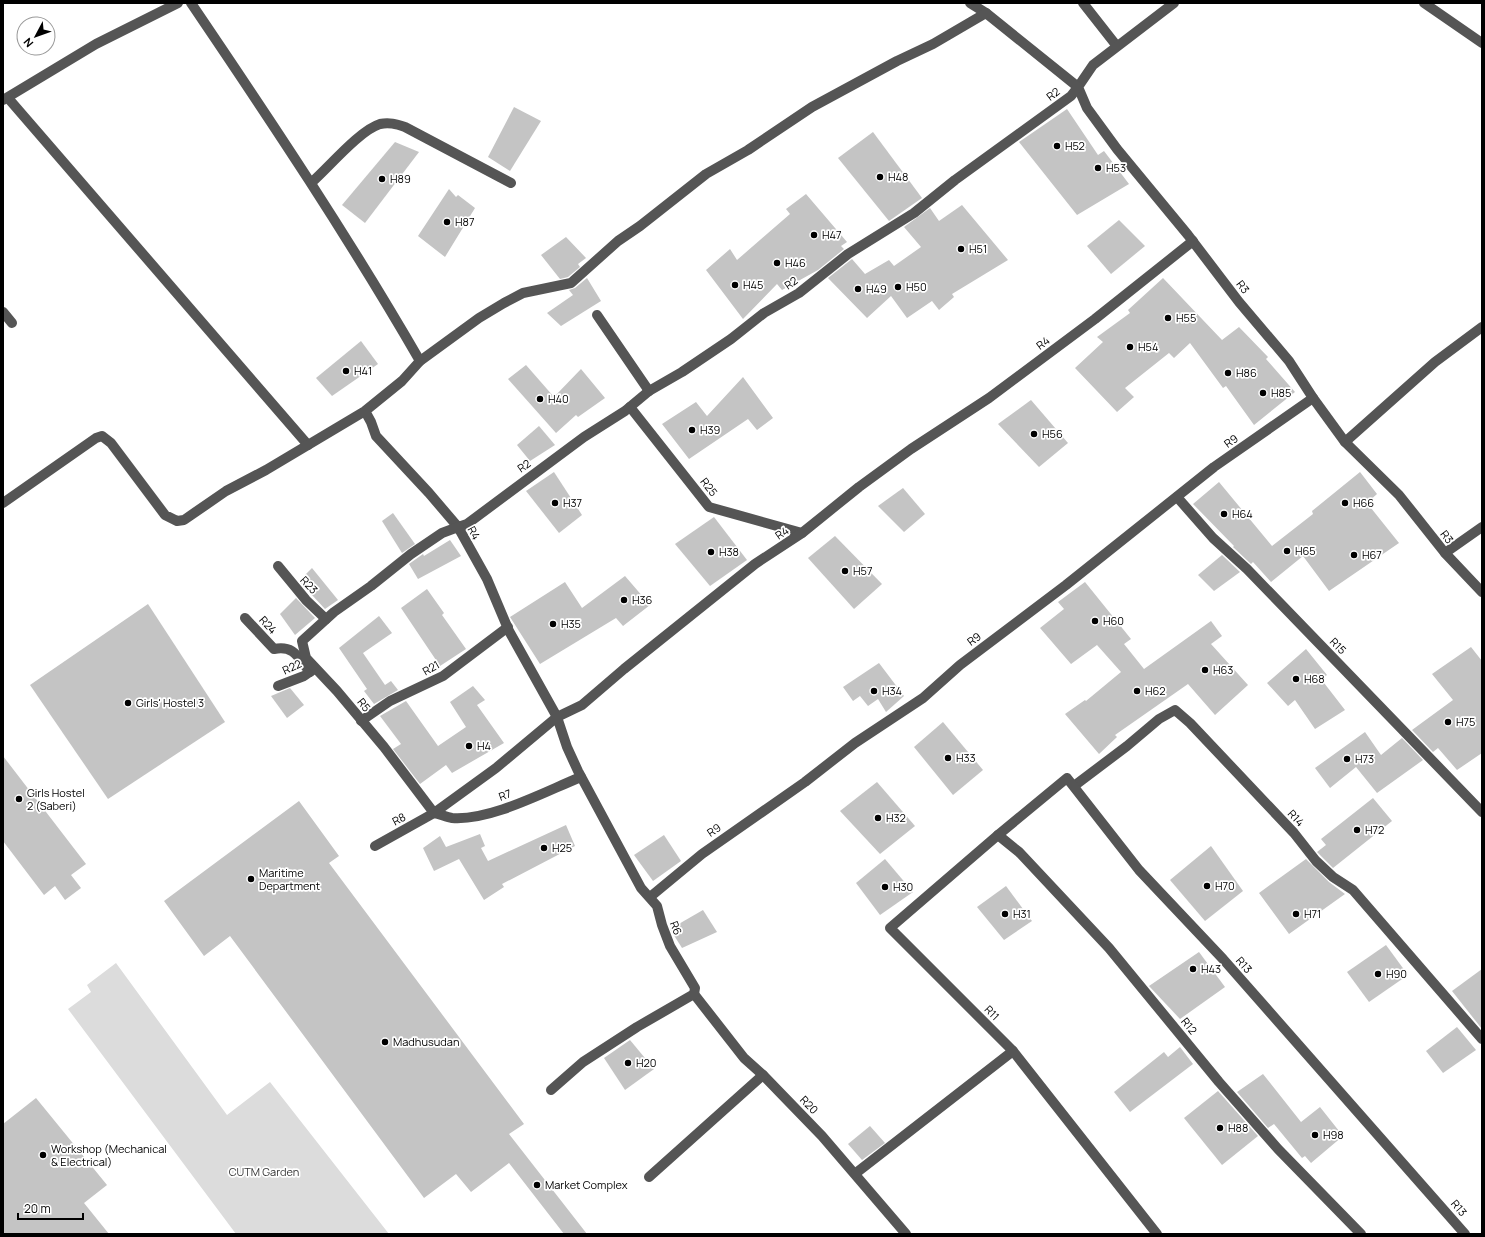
<svg xmlns="http://www.w3.org/2000/svg" width="1485" height="1237" viewBox="0 0 1485 1237" font-family="Manrope,sans-serif">
<style>
.green{fill:#dcdcdc}
.building{fill:#c4c4c4}
.lines{fill:none;stroke-linecap:round;stroke-linejoin:round}
.minor{stroke:#555;stroke-width:10}
.poi-dot{fill:#000;stroke:#fff;stroke-width:1.5}
.labels{text-anchor:middle;stroke-width:3.5;stroke-linejoin:round;paint-order:stroke}
.street-label{font-size:11px;fill:#000;stroke:#fff}
.poi-label{font-size:11px;fill:#000;stroke:#fff;text-anchor:start}
.park-label{font-size:11px;fill:#333;stroke:#fff}
</style>
<rect width="100%" height="100%" fill="#fff"/>
<polygon class="green" points="116,963 227,1115 270,1082 389,1234 236,1234 68,1009 91,992 87,985"/>
<g class="building">
<polygon points="514,107 541,121 510,171 488,157"/>
<polygon points="1067,109 1098,155 1104,151 1129,184 1077,215 1019,142"/>
<polygon points="873,132 922,198 889,221 838,158"/>
<polygon points="395,142 419,152 365,223 342,205"/>
<polygon points="449,189 456,197 458,195 475,208 445,257 418,236"/>
<polygon points="806,194 847,242 841,246 844,249 818,270 782,290 777,284 743,319 706,270 730,249 737,260 790,214 786,209"/>
<polygon points="962,205 1008,260 952,294 954,297 939,310 932,301 907,318 891,296 867,318 828,278 852,259 865,274 889,260 894,266 921,247 904,227 930,208 939,221"/>
<polygon points="1119,220 1145,246 1111,274 1087,246"/>
<polygon points="566,237 586,258 578,264 580,267 568,277 560,279 541,255"/>
<polygon points="587,278 601,301 561,326 547,313 573,295 569,290 575,288"/>
<polygon points="1163,278 1222,340 1239,327 1268,357 1266,359 1295,392 1254,425 1226,386 1223,388 1190,343 1174,358 1169,353 1125,388 1134,397 1117,412 1075,368 1103,342 1097,337 1130,313 1128,310"/>
<polygon points="361,341 378,364 332,396 316,378"/>
<polygon points="526,365 554,397 581,369 605,398 578,417 576,415 556,433 508,379"/>
<polygon points="743,377 773,418 757,430 748,419 689,459 662,424 696,402 707,416"/>
<polygon points="1031,400 1068,443 1039,467 998,424"/>
<polygon points="539,426 555,445 530,461 517,445"/>
<polygon points="554,472 582,515 559,533 526,491"/>
<polygon points="1360,472 1377,494 1367,503 1399,543 1329,591 1303,556 1271,582 1253,562 1251,564 1233,547 1234,546 1193,504 1219,482 1272,546 1313,514 1312,511"/>
<polygon points="903,488 925,514 904,532 878,506"/>
<polygon points="393,513 415,544 402,553 382,521"/>
<polygon points="714,517 747,560 710,586 675,544"/>
<polygon points="835,536 882,584 854,609 808,558"/>
<polygon points="450,540 461,556 418,579 409,564 423,554 424,556"/>
<polygon points="1222,555 1240,572 1214,591 1198,575"/>
<polygon points="312,568 338,600 325,609 299,581"/>
<polygon points="625,576 650,605 623,626 616,618 540,664 510,617 565,582 582,608"/>
<polygon points="1085,582 1131,639 1124,644 1144,669 1211,621 1222,636 1211,644 1248,685 1215,715 1188,684 1115,735 1117,737 1099,754 1065,714 1085,700 1086,701 1121,672 1097,645 1071,664 1040,628 1064,609 1058,602"/>
<polygon points="427,589 444,613 442,615 466,649 440,666 401,608"/>
<polygon points="296,598 315,618 295,635 280,614"/>
<polygon points="148,604 225,722 108,799 30,685"/>
<polygon points="379,616 392,633 363,653 385,685 391,681 398,690 374,704 364,691 367,689 339,648"/>
<polygon points="1471,647 1482,661 1482,753 1457,770 1438,748 1433,752 1412,730 1453,700 1432,674"/>
<polygon points="1306,649 1327,675 1321,679 1345,710 1315,729 1295,700 1288,706 1267,683"/>
<polygon points="879,663 904,696 886,712 878,699 868,706 860,696 853,701 843,687"/>
<polygon points="473,686 485,700 477,705 504,743 452,773 446,765 420,784 393,749 401,744 380,716 406,701 438,746 466,727 450,702"/>
<polygon points="290,688 304,705 287,718 271,696"/>
<polygon points="943,722 983,770 953,795 914,747"/>
<polygon points="1365,732 1381,755 1402,738 1423,760 1377,793 1356,767 1330,788 1315,768"/>
<polygon points="3,756 86,864 71,875 81,888 65,900 55,886 44,895 3,841"/>
<polygon points="877,782 915,826 880,854 840,811"/>
<polygon points="1373,798 1392,821 1333,868 1317,852 1326,845 1321,839"/>
<polygon points="299,801 339,856 329,863 524,1124 509,1134 587,1234 564,1234 509,1163 471,1192 456,1174 424,1198 230,936 204,956 164,901"/>
<polygon points="566,825 575,846 502,884 504,887 484,900 459,859 434,871 423,848 440,836 446,847 480,834 485,846 481,848 488,861"/>
<polygon points="664,835 681,861 653,881 634,855"/>
<polygon points="1211,846 1243,891 1205,921 1170,880"/>
<polygon points="885,859 913,892 880,915 856,883"/>
<polygon points="1306,859 1329,882 1345,894 1289,934 1259,893"/>
<polygon points="1006,886 1032,921 1004,940 977,907"/>
<polygon points="703,910 717,932 682,948 670,929"/>
<polygon points="1386,945 1408,975 1369,1002 1347,972"/>
<polygon points="1199,952 1225,987 1180,1019 1149,986"/>
<polygon points="1482,969 1482,1029 1452,991"/>
<polygon points="1457,1027 1476,1050 1443,1073 1426,1051"/>
<polygon points="630,1040 654,1069 625,1090 604,1058"/>
<polygon points="1180,1047 1193,1064 1130,1112 1114,1092 1164,1052 1168,1057"/>
<polygon points="1263,1074 1301,1122 1320,1107 1343,1136 1311,1163 1305,1156 1302,1158 1274,1124 1268,1128 1237,1092"/>
<polygon points="1218,1091 1258,1136 1222,1165 1184,1118"/>
<polygon points="36,1098 107,1185 84,1203 109,1234 3,1234 3,1124"/>
<polygon points="870,1126 885,1143 862,1160 848,1144"/>
</g>
<g class="lines">
<g class="minor">
<path d="M191 3C271 121 349 238 420 361"/>
<polyline points="970,3 986,13"/>
<polyline points="1083,3 1116,45"/>
<polyline points="1174,3 1093,65 1078,87 1087,108 1117,149 1188,235 1239,302 1289,361 1313,398 1345,442 1399,495 1445,553 1482,592"/>
<polyline points="1424,3 1482,43"/>
<polyline points="8,98 308,445"/>
<polyline points="3,100 96,44 178,3"/>
<path d="M312 182C329 167 360 130 380 124 389 122 396 124 405 127L511 183"/>
<polyline points="3,312 12,323"/>
<polyline points="597,315 649,391"/>
<polyline points="630,407 709,507 802,533"/>
<polyline points="1345,442 1435,362 1482,327"/>
<polyline points="1177,497 1213,538 1247,569 1482,812"/>
<polyline points="3,503 96,438 102,436 111,443 165,515 177,521 184,520 226,491 266,470 365,411 402,381 420,361 479,318 504,303 523,293 571,283 618,241 640,226 706,174 748,150 812,107 897,61 933,44 986,13 1078,87 1071,96 955,180 914,213 848,254 799,293 764,313 731,339 682,372 649,391 625,411 584,437 467,524 458,527 429,493 376,436 371,422 365,411"/>
<polyline points="1445,553 1482,527"/>
<polyline points="278,566 306,600 326,619"/>
<path d="M245 618 274 649C295 645 298 658 310 672"/>
<polyline points="278,686 304,676 314,669"/>
<polyline points="361,721 390,701 443,676 508,627"/>
<polyline points="1074,786 1127,746 1159,719 1175,710 1190,723 1294,833 1316,861 1333,877 1353,890 1482,1039"/>
<polyline points="998,835 1019,852 1109,948 1219,1082 1278,1149 1361,1234"/>
<path d="M375 846 434 813C440 814 446 817 452 818 491 821 546 791 581 777"/>
<polyline points="650,897 702,854 805,782 855,743 923,698 960,665 1066,585 1214,467 1313,398"/>
<polyline points="694,994 744,1058 763,1075 822,1136 906,1234"/>
<polyline points="551,1090 583,1062 637,1027 694,994 695,988 670,946 662,925 657,906 641,888 578,771 567,747 557,717 496,768 434,813 384,747 337,691 306,658 302,641 334,612 371,586 411,554 442,533 458,527 487,579 509,631 557,717 582,705 624,669 755,564 802,533 859,487 911,449 989,398 1095,319 1193,241"/>
<polyline points="856,1173 1013,1051"/>
<polyline points="649,1177 763,1075"/>
<polyline points="1157,1234 1013,1051 890,928 998,835 1067,778 1139,870 1223,959 1465,1234"/>
</g>
</g>
<g class="poi-dot">
<circle cx="1057" cy="146" r="4"/>
<circle cx="1098" cy="168" r="4"/>
<circle cx="880" cy="177" r="4"/>
<circle cx="382" cy="179" r="4"/>
<circle cx="447" cy="222" r="4"/>
<circle cx="814" cy="235" r="4"/>
<circle cx="961" cy="249" r="4"/>
<circle cx="777" cy="263" r="4"/>
<circle cx="735" cy="285" r="4"/>
<circle cx="898" cy="287" r="4"/>
<circle cx="858" cy="289" r="4"/>
<circle cx="1168" cy="318" r="4"/>
<circle cx="1130" cy="347" r="4"/>
<circle cx="346" cy="371" r="4"/>
<circle cx="1228" cy="373" r="4"/>
<circle cx="1263" cy="393" r="4"/>
<circle cx="540" cy="399" r="4"/>
<circle cx="692" cy="430" r="4"/>
<circle cx="1034" cy="434" r="4"/>
<circle cx="555" cy="503" r="4"/>
<circle cx="1345" cy="503" r="4"/>
<circle cx="1224" cy="514" r="4"/>
<circle cx="1287" cy="551" r="4"/>
<circle cx="711" cy="552" r="4"/>
<circle cx="1354" cy="555" r="4"/>
<circle cx="845" cy="571" r="4"/>
<circle cx="624" cy="600" r="4"/>
<circle cx="1095" cy="621" r="4"/>
<circle cx="553" cy="624" r="4"/>
<circle cx="1205" cy="670" r="4"/>
<circle cx="1296" cy="679" r="4"/>
<circle cx="874" cy="691" r="4"/>
<circle cx="1137" cy="691" r="4"/>
<circle cx="128" cy="703" r="4"/>
<circle cx="1448" cy="722" r="4"/>
<circle cx="469" cy="746" r="4"/>
<circle cx="948" cy="758" r="4"/>
<circle cx="1347" cy="759" r="4"/>
<circle cx="19" cy="799" r="4"/>
<circle cx="878" cy="818" r="4"/>
<circle cx="1357" cy="830" r="4"/>
<circle cx="544" cy="848" r="4"/>
<circle cx="251" cy="879" r="4"/>
<circle cx="1207" cy="886" r="4"/>
<circle cx="885" cy="887" r="4"/>
<circle cx="1005" cy="914" r="4"/>
<circle cx="1296" cy="914" r="4"/>
<circle cx="1193" cy="969" r="4"/>
<circle cx="1378" cy="974" r="4"/>
<circle cx="385" cy="1042" r="4"/>
<circle cx="628" cy="1063" r="4"/>
<circle cx="1220" cy="1128" r="4"/>
<circle cx="1315" cy="1135" r="4"/>
<circle cx="43" cy="1155" r="4"/>
<circle cx="537" cy="1185" r="4"/>
</g>
<g class="labels">
<g class="street-label">
<text transform="translate(1053 94) rotate(-37)" y="4">R2</text>
<text transform="translate(791 283) rotate(-35)" y="4">R2</text>
<text transform="translate(1243 287) rotate(52)" y="4">R3</text>
<text transform="translate(1043 343) rotate(-36)" y="4">R4</text>
<text transform="translate(1231 441) rotate(-36)" y="4">R9</text>
<text transform="translate(524 466) rotate(-35)" y="4">R2</text>
<text transform="translate(709 487) rotate(52)" y="4">R25</text>
<text transform="translate(474 533) rotate(62)" y="4">R4</text>
<text transform="translate(782 533) rotate(-35)" y="4">R4</text>
<text transform="translate(1447 537) rotate(52)" y="4">R3</text>
<text transform="translate(309 585) rotate(47)" y="4">R23</text>
<text transform="translate(268 625) rotate(48)" y="4">R24</text>
<text transform="translate(974 639) rotate(-37)" y="4">R9</text>
<text transform="translate(1338 646) rotate(45)" y="4">R15</text>
<text transform="translate(292 667) rotate(-25)" y="4">R22</text>
<text transform="translate(431 668) rotate(-30)" y="4">R21</text>
<text transform="translate(364 705) rotate(51)" y="4">R5</text>
<text transform="translate(505 795) rotate(-20)" y="4">R7</text>
<text transform="translate(1296 818) rotate(47)" y="4">R14</text>
<text transform="translate(399 819) rotate(-28)" y="4">R8</text>
<text transform="translate(714 830) rotate(-34)" y="4">R9</text>
<text transform="translate(676 928) rotate(69)" y="4">R6</text>
<text transform="translate(1244 965) rotate(49)" y="4">R13</text>
<text transform="translate(992 1013) rotate(45)" y="4">R11</text>
<text transform="translate(1189 1026) rotate(51)" y="4">R12</text>
<text transform="translate(809 1105) rotate(46)" y="4">R20</text>
<text transform="translate(1459 1208) rotate(50)" y="4">R13</text>
</g>
<g class="poi-label">
<text x="1065" y="150">H52</text>
<text x="1106" y="172">H53</text>
<text x="888" y="181">H48</text>
<text x="390" y="183">H89</text>
<text x="455" y="226">H87</text>
<text x="822" y="239">H47</text>
<text x="969" y="253">H51</text>
<text x="785" y="267">H46</text>
<text x="743" y="289">H45</text>
<text x="906" y="291">H50</text>
<text x="866" y="293">H49</text>
<text x="1176" y="322">H55</text>
<text x="1138" y="351">H54</text>
<text x="354" y="375">H41</text>
<text x="1236" y="377">H86</text>
<text x="1271" y="397">H85</text>
<text x="548" y="403">H40</text>
<text x="700" y="434">H39</text>
<text x="1042" y="438">H56</text>
<text x="563" y="507">H37</text>
<text x="1353" y="507">H66</text>
<text x="1232" y="518">H64</text>
<text x="1295" y="555">H65</text>
<text x="719" y="556">H38</text>
<text x="1362" y="559">H67</text>
<text x="853" y="575">H57</text>
<text x="632" y="604">H36</text>
<text x="1103" y="625">H60</text>
<text x="561" y="628">H35</text>
<text x="1213" y="674">H63</text>
<text x="1304" y="683">H68</text>
<text x="882" y="695">H34</text>
<text x="1145" y="695">H62</text>
<text x="136" y="707">Girls' Hostel 3</text>
<text x="1456" y="726">H75</text>
<text x="477" y="750">H4</text>
<text x="956" y="762">H33</text>
<text x="1355" y="763">H73</text>
<text x="27" y="797">Girls Hostel<tspan x="27" dy="13">2 (Saberi)</tspan></text>
<text x="886" y="822">H32</text>
<text x="1365" y="834">H72</text>
<text x="552" y="852">H25</text>
<text x="259" y="877">Maritime<tspan x="259" dy="13">Department</tspan></text>
<text x="1215" y="890">H70</text>
<text x="893" y="891">H30</text>
<text x="1013" y="918">H31</text>
<text x="1304" y="918">H71</text>
<text x="1201" y="973">H43</text>
<text x="1386" y="978">H90</text>
<text x="393" y="1046">Madhusudan</text>
<text x="636" y="1067">H20</text>
<text x="1228" y="1132">H88</text>
<text x="1323" y="1139">H98</text>
<text x="51" y="1153">Workshop (Mechanical<tspan x="51" dy="13">&amp; Electrical)</tspan></text>
<text x="545" y="1189">Market Complex</text>
</g>
<g class="park-label">
<text x="264" y="1176">CUTM Garden</text>
</g>
</g>
<rect width="1485" height="1237" fill="none" stroke="#000000" stroke-width="8"/>
<g transform="translate(36 36) rotate(229)"><circle r="19" fill="#ffffff" stroke="#999999"/>
<path d="M0-3L7 15L0 10L-7 15Z" fill="#000000"/>
<text y="-6" font-size="11" font-weight="bold" text-anchor="middle" fill="#000000">N</text>
</g>
<path d="M18 1213v6h65v-6" fill="none" stroke="#000000" stroke-width="2"/>
<text x="24" y="1213" font-size="12" fill="#000000" stroke="#ffffff" stroke-width="3" paint-order="stroke">20 m</text>
</svg>
